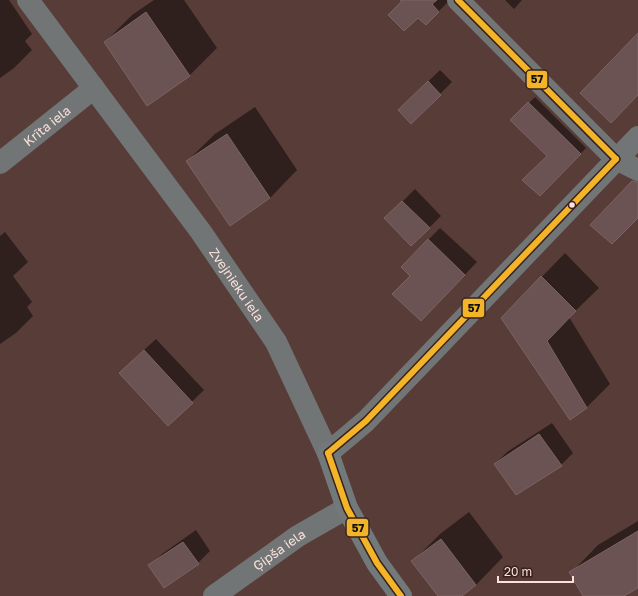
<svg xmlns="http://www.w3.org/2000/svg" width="638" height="596" viewBox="0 0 638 596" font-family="'Golos Text',sans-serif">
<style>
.shadow{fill:#0007}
.building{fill:#6b5353;stroke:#7c6463}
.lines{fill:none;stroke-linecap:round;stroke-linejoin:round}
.street{stroke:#727575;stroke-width:22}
.secondary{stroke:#72797a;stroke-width:22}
.bus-1-casing{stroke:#39221e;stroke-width:9}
.bus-1{stroke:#f4b427;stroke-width:6}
.bus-dot{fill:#fbe0dc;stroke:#39221e;stroke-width:1.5}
.labels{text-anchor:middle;stroke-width:4;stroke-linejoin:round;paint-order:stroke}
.street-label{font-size:13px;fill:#fbe0dc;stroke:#39221e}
.line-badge{stroke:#39221e;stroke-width:1.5}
.pale-badge-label{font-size:11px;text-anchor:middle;font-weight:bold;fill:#111}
</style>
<rect width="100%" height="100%" fill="#583c38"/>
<g class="shadow">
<polygon points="0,0 9,0 32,34 25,41 32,50 14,68 0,78"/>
<polygon points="154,0 184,0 217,48 190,75 147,104 105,42 132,15"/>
<polygon points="404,0 450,0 426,24"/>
<polygon points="505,0 522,0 514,9"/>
<polygon points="440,70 452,82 411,123 399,110"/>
<polygon points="535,97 586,148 540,195 548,156 512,120"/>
<polygon points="255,107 297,170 270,198 230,225 187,161 215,134"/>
<polygon points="415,189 441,216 429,228 398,206"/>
<polygon points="440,228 477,262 433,308 412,275 428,240"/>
<polygon points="5,232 28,262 13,276 32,302 27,307 33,316 16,333 0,344 0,236"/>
<polygon points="565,253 599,288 569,317 610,384 587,407 570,418 502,318"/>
<polygon points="156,339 204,390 168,425 132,361"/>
<polygon points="552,423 573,453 561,465 495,464 507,452"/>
<polygon points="469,512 503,557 476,585 460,596 439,596 413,561 440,534"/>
<polygon points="638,521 638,586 622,596 585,596 571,573 598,545"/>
<polygon points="196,530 210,551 198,563 150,566 162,554"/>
</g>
<g class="building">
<polygon points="400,0 437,0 432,4 439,12 426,25 418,18 404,31 388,15 402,1"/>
<polygon points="146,12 190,76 147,106 104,42"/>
<polygon points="638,33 638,95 611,123 580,93"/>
<polygon points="428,81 441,95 411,124 398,110"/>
<polygon points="528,102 581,154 540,196 522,180 547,156 510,120"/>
<polygon points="227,134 270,198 230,226 186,161"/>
<polygon points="632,181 638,182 638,218 612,244 590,225"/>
<polygon points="402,201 430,228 411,246 384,218"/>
<polygon points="428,239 465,275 421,321 392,294 410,276 401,267"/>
<polygon points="541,276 576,311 547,341 587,408 570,420 501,318"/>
<polygon points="144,350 193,403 168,426 119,373"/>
<polygon points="539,434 562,466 516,495 494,464"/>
<polygon points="638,531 638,588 624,596 583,596 569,572"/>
<polygon points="441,539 476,585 462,596 438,596 411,561"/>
<polygon points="183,542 199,564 164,588 148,565"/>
</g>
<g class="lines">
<g class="street">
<path id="s1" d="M28 0 201 232 276 342 328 453 366 421 638 137"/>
<polyline points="458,0 616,159 638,170"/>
<path id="s2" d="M0 163 94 88"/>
<path id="s3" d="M214 596 298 536 347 508"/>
</g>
<polyline class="secondary" points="328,453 347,508 377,563 401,596"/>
<g class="bus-1-casing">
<g id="bus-1">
<polyline points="458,0 616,159"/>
<polyline points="328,453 366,421 616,159"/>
<polyline points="328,453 347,508 377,563 401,596"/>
</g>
</g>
<use href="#bus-1" class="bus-1"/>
</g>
<circle class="bus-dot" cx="572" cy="205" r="3.5"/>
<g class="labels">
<g class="street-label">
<text dy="5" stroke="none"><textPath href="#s2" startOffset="60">Krīta iela</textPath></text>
<text dy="5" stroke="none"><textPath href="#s1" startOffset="353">Zvejnieku iela</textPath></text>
<text dy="5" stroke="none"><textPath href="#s3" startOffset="80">Ģipša iela</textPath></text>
</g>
</g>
<g class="line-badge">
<rect x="526" y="70" width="22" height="19" rx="4" fill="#f4b427"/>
<rect x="462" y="298" width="23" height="20" rx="4" fill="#f4b427"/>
<rect x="346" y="518" width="23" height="19" rx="4" fill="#f4b427"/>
</g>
<g class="pale-badge-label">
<text x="537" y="83">57</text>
<text x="474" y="312">57</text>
<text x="358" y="532">57</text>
</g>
<path d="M498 576v6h75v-6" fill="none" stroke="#fbe0dc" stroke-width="2"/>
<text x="504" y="576" font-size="12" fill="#fbe0dc" stroke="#39221e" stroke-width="3" paint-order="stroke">20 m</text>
</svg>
